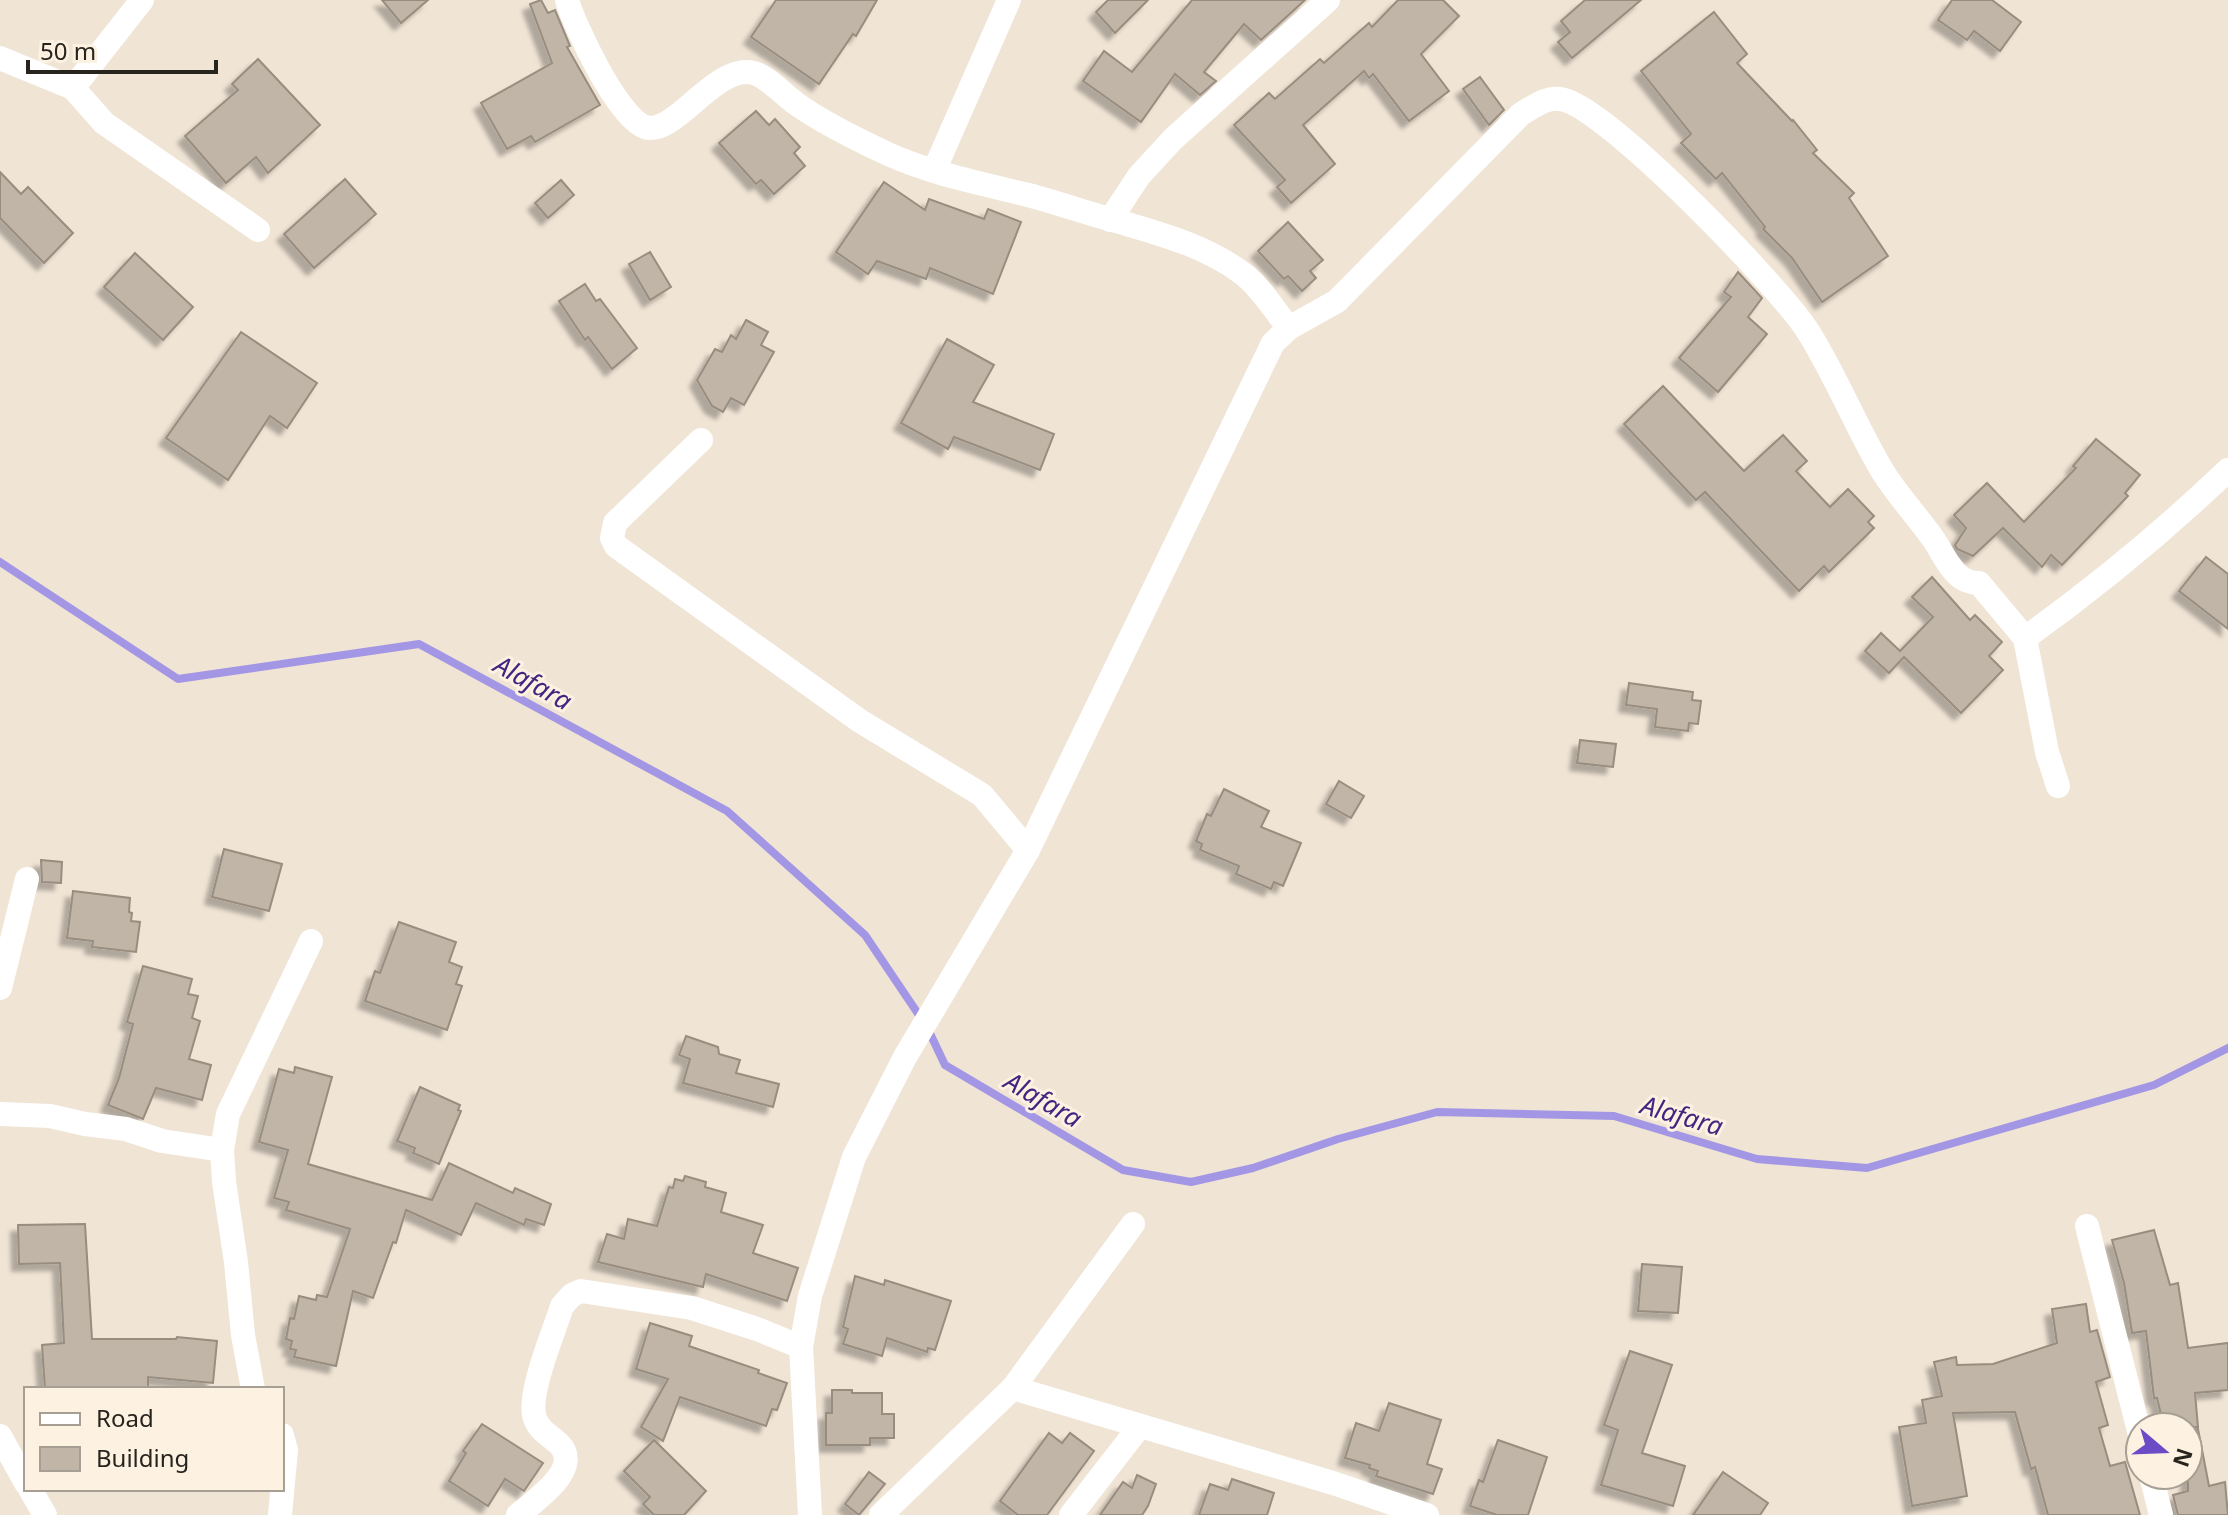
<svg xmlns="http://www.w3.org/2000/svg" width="2228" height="1515" viewBox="0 0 2228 1515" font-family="'Noto Sans',sans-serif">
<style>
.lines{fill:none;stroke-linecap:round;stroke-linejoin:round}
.stream{stroke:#a397e5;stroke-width:8}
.building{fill:#c1b5a7;stroke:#988d7f;stroke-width:2;filter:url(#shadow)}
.street{stroke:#fff;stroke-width:24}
.labels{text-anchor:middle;stroke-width:6;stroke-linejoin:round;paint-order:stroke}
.water-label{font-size:26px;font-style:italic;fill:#402680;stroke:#fdf1e2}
</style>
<defs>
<filter id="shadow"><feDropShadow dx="-7" dy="7" stdDeviation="2" flood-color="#0004"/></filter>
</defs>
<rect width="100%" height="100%" fill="#f0e4d5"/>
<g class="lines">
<polyline class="stream" points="0,562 178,679 419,644 727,811 865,935 927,1027 945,1065 1123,1170 1191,1182 1253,1168 1338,1139 1437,1112 1614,1116 1757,1159 1867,1168 2154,1085 2228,1048"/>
</g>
<g class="building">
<polygon points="382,0 428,0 401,23"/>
<polygon points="541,0 548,13 555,10 570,46 567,47 600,105 535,142 531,136 507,149 481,103 552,63 530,4"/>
<polygon points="776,0 877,0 856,36 853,34 819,84 751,37"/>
<polygon points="1108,0 1148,0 1115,33 1096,12"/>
<polygon points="1192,0 1305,0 1261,40 1244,24 1204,72 1216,81 1200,95 1175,74 1141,122 1083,81 1104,51 1132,72"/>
<polygon points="1398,0 1443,0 1459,16 1421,54 1449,91 1409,121 1373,74 1369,78 1364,71 1303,125 1335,164 1291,203 1277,187 1285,180 1234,125 1269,93 1275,99 1320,59 1324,63 1369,23 1372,27"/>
<polygon points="1585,0 1641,0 1572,58 1558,42 1570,32 1561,21"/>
<polygon points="1952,0 1992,0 2021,22 2000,51 1974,31 1967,40 1938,20"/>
<polygon points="1714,12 1747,54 1737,63 1792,121 1793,120 1817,150 1813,153 1854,193 1849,198 1888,256 1822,302 1792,258 1763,229 1765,227 1722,173 1716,179 1681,143 1691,134 1641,71"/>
<polygon points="258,59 320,125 268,173 256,157 226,183 185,136 238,90 232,84"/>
<polygon points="1480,77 1504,110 1489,125 1463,89"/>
<polygon points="756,111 769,125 775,119 800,147 794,153 805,166 774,194 761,180 756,184 719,143"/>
<polygon points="0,172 21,194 28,187 73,233 44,263 0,218"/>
<polygon points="345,179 376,214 314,268 284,234"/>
<polygon points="561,180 574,195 548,218 535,203"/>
<polygon points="884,182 925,210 929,199 984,219 988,209 1021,222 993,294 930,268 926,279 877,261 868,274 836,252"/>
<polygon points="1288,222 1323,260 1310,271 1316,278 1302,291 1288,276 1284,279 1258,251"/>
<polygon points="650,252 671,287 650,300 629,264"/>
<polygon points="135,253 193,307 163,340 104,287"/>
<polygon points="1738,272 1762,298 1748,317 1767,334 1718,392 1679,358 1731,297 1724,292"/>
<polygon points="585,284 596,301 600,299 637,348 612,369 588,337 585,340 559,301"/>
<polygon points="746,320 768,332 761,345 774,352 744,405 731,398 723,412 712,406 697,380 715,349 722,352 731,335 736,339"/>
<polygon points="241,332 317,383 287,428 270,416 228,480 166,438"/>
<polygon points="947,339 994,365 973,402 1054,434 1040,470 954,437 948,449 901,423"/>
<polygon points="1663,386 1744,471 1783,435 1807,461 1796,471 1830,507 1848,489 1874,516 1868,522 1874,528 1829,572 1824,566 1799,591 1705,492 1696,500 1624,424"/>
<polygon points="2096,439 2140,475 2125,493 2128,496 2062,565 2051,555 2042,567 2003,528 1973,556 1957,549 1955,545 1966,528 1954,515 1987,483 2024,522 2076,468 2073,466"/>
<polygon points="2206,557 2228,574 2228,629 2179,591"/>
<polygon points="1932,577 1970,620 1975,615 2002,642 1989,656 2003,670 1961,713 1904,657 1889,673 1865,651 1881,633 1900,651 1933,617 1912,597"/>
<polygon points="1629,683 1693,692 1692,700 1701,701 1698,724 1689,723 1688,731 1655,727 1657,709 1626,705"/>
<polygon points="1580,740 1616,744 1613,767 1577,763"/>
<polygon points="1339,781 1364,796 1351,818 1326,804"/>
<polygon points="1224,789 1269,811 1261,827 1301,843 1283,886 1274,882 1271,889 1236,874 1239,866 1200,850 1202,844 1196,841 1207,814 1211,816"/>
<polygon points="224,849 282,864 269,911 212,897"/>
<polygon points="41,860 62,862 61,883 42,882"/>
<polygon points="73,891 130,898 129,912 132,913 131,921 140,922 136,952 92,947 93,941 67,938"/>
<polygon points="399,922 456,942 449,962 462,967 456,984 462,986 447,1030 365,1001 375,971 380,973"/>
<polygon points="143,966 192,979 188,994 198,996 192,1018 200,1021 189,1059 211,1065 202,1100 156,1088 143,1119 108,1105 119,1078 133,1024 127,1022"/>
<polygon points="686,1036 718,1047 719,1054 740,1060 736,1073 779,1084 773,1107 683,1083 690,1059 679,1055"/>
<polygon points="295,1067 332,1077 308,1164 432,1200 449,1163 513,1193 515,1188 551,1204 544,1225 526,1219 524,1225 476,1203 461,1235 406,1210 396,1243 393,1242 373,1298 353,1291 336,1366 294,1357 296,1350 290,1349 292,1341 286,1339 290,1318 294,1319 299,1296 316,1300 317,1295 327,1297 350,1229 286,1210 289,1202 274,1198 288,1150 259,1142 279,1069 294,1073"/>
<polygon points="420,1087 460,1105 458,1110 461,1111 439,1164 413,1153 415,1148 397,1141"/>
<polygon points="685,1176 706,1182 705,1187 726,1193 721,1212 763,1225 753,1253 798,1268 787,1301 706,1274 703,1287 598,1262 607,1234 624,1239 628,1219 657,1226 669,1187 673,1188 675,1179 683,1181"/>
<polygon points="85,1224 92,1339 176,1339 177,1337 217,1341 213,1383 148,1377 148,1389 45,1389 42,1345 64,1343 60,1263 19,1264 18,1225"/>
<polygon points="2154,1230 2170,1285 2178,1283 2188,1348 2228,1343 2228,1390 2195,1393 2198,1427 2164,1427 2157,1398 2154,1398 2146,1331 2132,1333 2124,1283 2112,1240"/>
<polygon points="1642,1264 1682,1267 1678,1313 1638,1311"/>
<polygon points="855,1276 884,1285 885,1280 951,1301 935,1350 928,1348 927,1352 887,1338 882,1356 843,1344 848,1329 843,1327"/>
<polygon points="2086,1304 2090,1332 2097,1330 2110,1377 2096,1382 2108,1425 2099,1428 2110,1466 2125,1462 2140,1515 2048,1515 2035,1467 2031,1469 2015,1412 1953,1413 1967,1496 1912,1506 1899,1427 1926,1423 1922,1400 1942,1396 1934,1362 1956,1357 1957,1365 1993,1364 2057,1343 2052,1309"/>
<polygon points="650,1323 692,1336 689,1346 759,1370 758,1373 787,1383 777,1410 772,1409 766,1426 680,1397 663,1441 641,1427 668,1379 636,1369"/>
<polygon points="1630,1351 1672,1365 1642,1453 1685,1466 1673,1506 1601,1485 1618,1430 1604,1425"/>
<polygon points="832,1390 852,1390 852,1393 882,1393 882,1414 894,1414 894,1438 870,1438 870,1445 826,1445 826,1413 832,1413"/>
<polygon points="1389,1403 1441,1420 1427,1464 1442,1469 1433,1494 1376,1476 1378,1471 1369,1468 1370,1465 1345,1458 1356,1423 1379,1431"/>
<polygon points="482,1424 543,1463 524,1491 505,1479 488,1506 449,1481 466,1453 463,1451"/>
<polygon points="2198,1429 2209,1486 2225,1482 2228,1515 2178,1515 2173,1495 2188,1491 2188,1430"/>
<polygon points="1049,1433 1062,1443 1070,1433 1094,1451 1047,1515 1018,1515 1000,1501"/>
<polygon points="654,1440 706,1491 684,1515 654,1515 643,1504 650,1497 624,1471"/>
<polygon points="1498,1440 1547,1457 1528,1515 1497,1515 1470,1506 1479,1480 1483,1482"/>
<polygon points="869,1472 885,1484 859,1515 845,1504"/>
<polygon points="1723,1472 1768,1503 1760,1515 1693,1515"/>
<polygon points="1137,1475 1156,1484 1148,1506 1142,1515 1100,1515 1123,1482 1132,1488"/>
<polygon points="1232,1479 1274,1493 1267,1515 1199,1515 1210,1484 1228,1490"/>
</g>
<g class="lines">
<g class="street">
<path d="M567 0C575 27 618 118 645 127 675 137 715 63 754 73 770 78 784 96 798 105 825 124 858 140 888 154 932 174 981 183 1028 195 1059 203 1089 214 1120 222 1164 235 1205 246 1242 273 1260 286 1275 311 1289 328"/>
<polyline points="0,58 73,88 104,123 258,230"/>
<polyline points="73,88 142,0"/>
<polyline points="934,171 1009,0"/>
<polyline points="1110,220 1139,176 1173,139 1328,0"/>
<polyline points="701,440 615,523 612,538 616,546 860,721 982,795 1028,850"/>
<path d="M2025 638C2099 585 2163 532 2228 470"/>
<polyline points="0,988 27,879"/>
<polyline points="0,1114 50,1116 85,1124 126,1129 162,1141 222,1150"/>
<polyline points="2087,1226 2140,1435"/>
<polyline points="1013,1388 1333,1483 1427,1515"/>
<polyline points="253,1389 243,1335 236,1262 224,1182 222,1150 228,1114 311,941"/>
<polyline points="0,1436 26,1483"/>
<polyline points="2151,1475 2161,1515"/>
<polyline points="30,1489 45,1515"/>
<polyline points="280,1515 286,1450 282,1435"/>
<path d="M518 1515C534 1501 585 1468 558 1443 548 1434 537 1429 534 1415 529 1390 554 1332 562 1306L572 1295 581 1291 692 1308 757 1329 801 1347"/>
<path d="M810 1515 801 1347 810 1296 854 1157 905 1057 1028 850 1273 343 1289 328 1337 301 1521 114C1533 107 1546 97 1560 99 1602 102 1784 291 1809 333 1837 378 1856 427 1883 472 1898 496 1918 517 1934 540 1946 558 1954 583 1979 583L2025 638 2047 752 2058 786"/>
<polyline points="881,1515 1013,1388 1133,1224"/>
<polyline points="1071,1515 1140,1426"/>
</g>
</g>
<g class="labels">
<g class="water-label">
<text transform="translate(533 683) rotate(29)" y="9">Alafara</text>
<text transform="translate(1043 1100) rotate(30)" y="9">Alafara</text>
<text transform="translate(1682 1116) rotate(16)" y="9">Alafara</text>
</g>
</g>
<rect x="24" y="1387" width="260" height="104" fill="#fdf1e2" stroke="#a79f93" stroke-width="2"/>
<rect x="40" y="1413" width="40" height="12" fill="#ffffff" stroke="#a79f93" stroke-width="2"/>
<text x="96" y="1427" font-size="24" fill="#27231d">Road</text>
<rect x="40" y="1447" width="40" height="24" fill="#c1b5a7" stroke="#a79f93" stroke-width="2"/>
<text x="96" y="1467" font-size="24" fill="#27231d">Building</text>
<g transform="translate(2164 1451) rotate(109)"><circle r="38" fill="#fdf1e2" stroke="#a79f93" stroke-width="2"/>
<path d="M0-6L14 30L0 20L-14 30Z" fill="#6b4cc5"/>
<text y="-12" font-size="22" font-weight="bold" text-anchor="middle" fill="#27231d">N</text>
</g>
<path d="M28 60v12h188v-12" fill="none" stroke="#27231d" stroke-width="4"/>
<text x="40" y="60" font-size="24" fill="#27231d" stroke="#fdf1e2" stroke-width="6" paint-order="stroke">50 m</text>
</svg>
